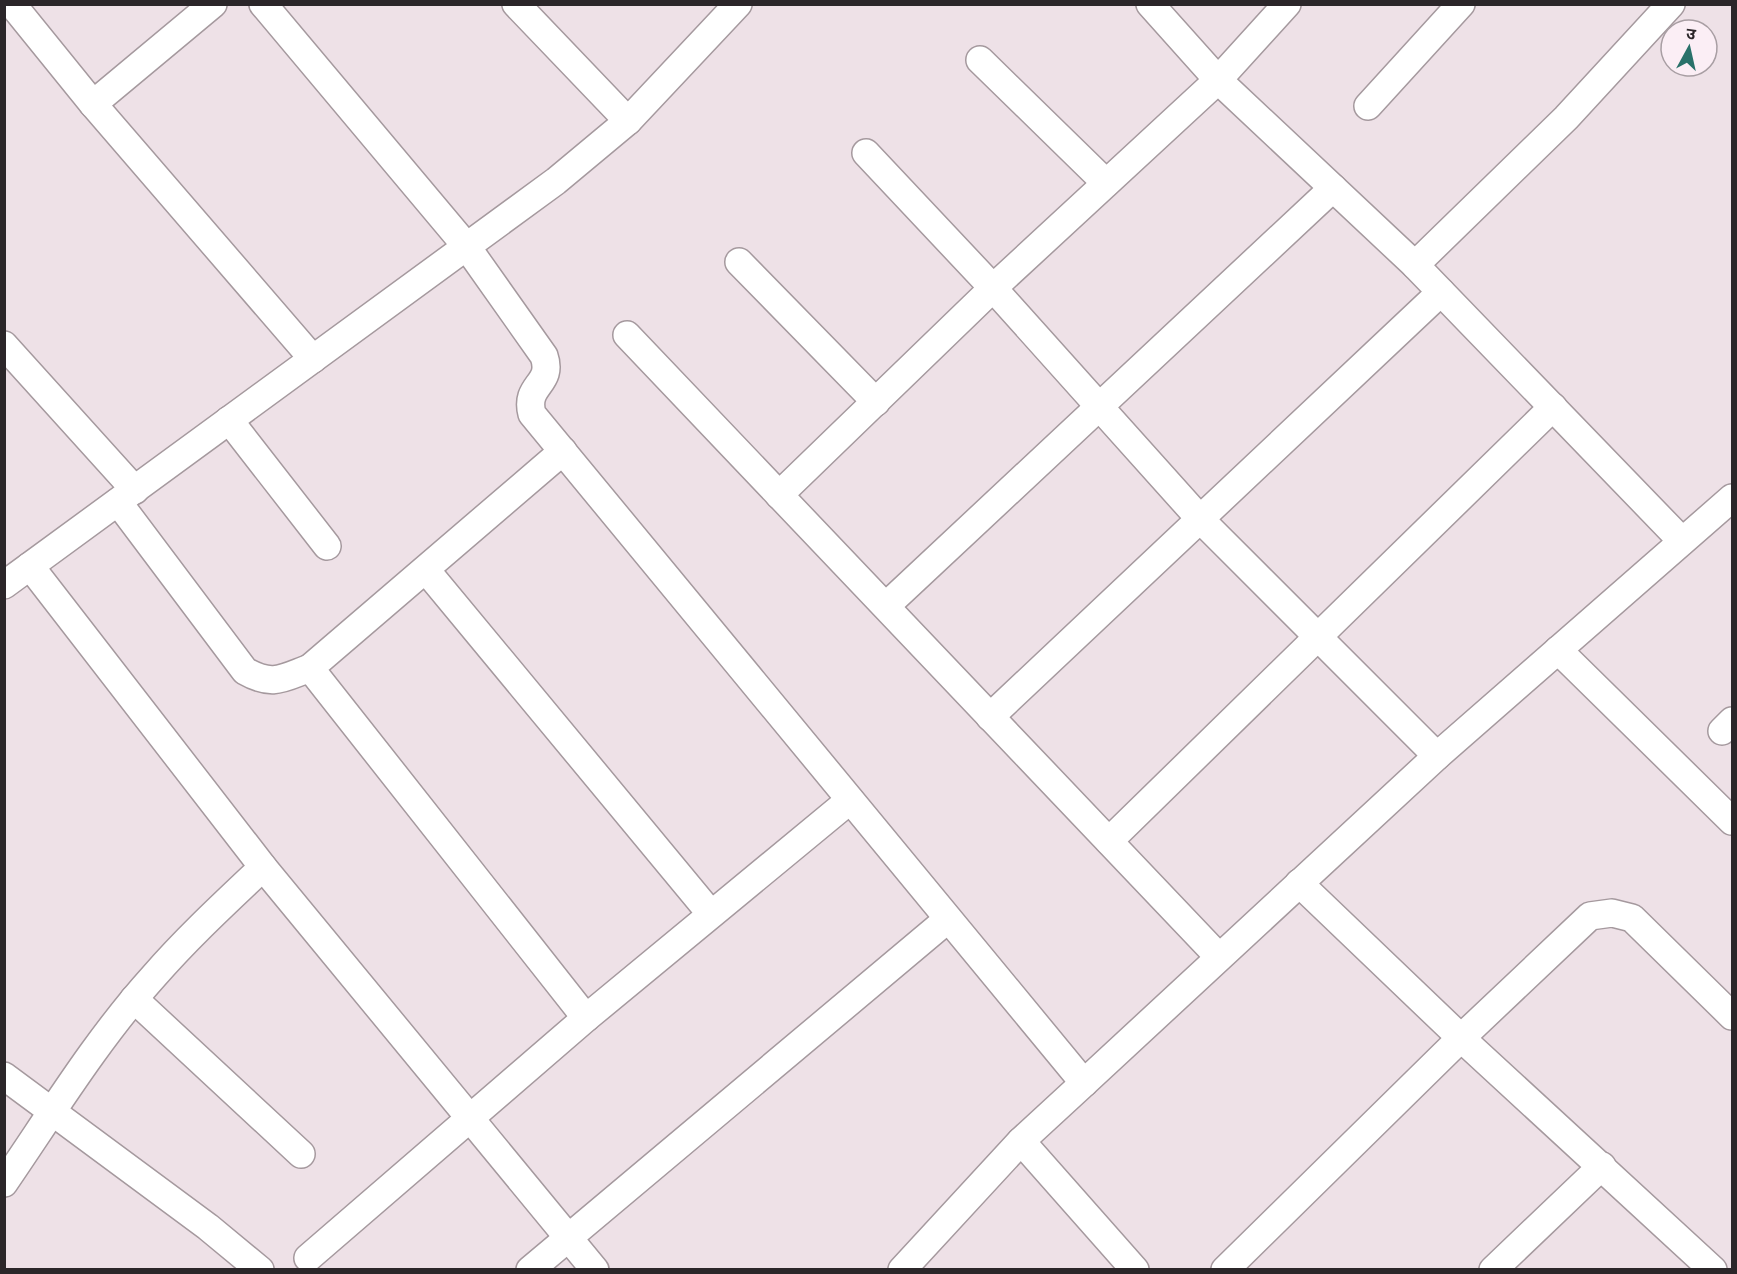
<svg xmlns="http://www.w3.org/2000/svg" width="1737" height="1274" viewBox="0 0 1737 1274" font-family="'Fira Sans','Noto Sans Devanagari',sans-serif">
<style>
.lines{fill:none;stroke-linecap:round;stroke-linejoin:round}
.street-casing{stroke:#a5999e;stroke-width:30}
.street{stroke:#fff;stroke-width:27}
</style>
<rect width="100%" height="100%" fill="#eee1e7"/>
<g class="lines">
<g class="street-casing">
<g id="street">
<polyline points="12,4 93,104 313,359"/>
<path d="M263 4 467 247 544 356C554 385 524 384 532 414L1084 1083"/>
<polyline points="516,4 628,121"/>
<polyline points="1150,4 1218,80 1287,4"/>
<polyline points="980,60 1106,183"/>
<polyline points="93,104 213,4"/>
<polyline points="1368,106 1461,4"/>
<polyline points="866,153 993,288 1201,520 1437,756"/>
<polyline points="739,262 876,402"/>
<polyline points="1415,265 1566,118 1671,4"/>
<polyline points="627,335 1219,957"/>
<polyline points="4,345 135,490"/>
<polyline points="229,420 327,546"/>
<polyline points="563,451 310,668 586,1018"/>
<polyline points="779,495 993,288 1218,80 1415,265 1682,541"/>
<path d="M118 502 245 671C273 687 283 678 310 668"/>
<polyline points="30,566 263,867 595,1270"/>
<polyline points="426,570 711,914"/>
<polyline points="4,585 556,181 628,121 738,4"/>
<polyline points="886,606 1333,188"/>
<polyline points="1558,650 1732,821"/>
<polyline points="990,717 1441,292"/>
<polyline points="1722,731 1732,721"/>
<polyline points="1109,841 1553,407"/>
<polyline points="1299,883 1461,1038 1713,1270"/>
<polyline points="134,999 301,1154"/>
<polyline points="4,1076 208,1227 260,1270"/>
<polyline points="1021,1141 1135,1270"/>
<path d="M4 1183C52 1113 97 1039 154 976 188 937 226 902 263 867"/>
<polyline points="308,1258 586,1018 850,800"/>
<polyline points="530,1270 948,919"/>
<polyline points="902,1270 1021,1141 1084,1083 1437,756 1732,498"/>
<polyline points="1225,1270 1461,1038 1590,916 1612,913 1632,918 1732,1016"/>
<polyline points="1493,1270 1602,1166"/>
</g>
</g>
<use href="#street" class="street"/>
</g>
<rect width="1737" height="1274" fill="none" stroke="#2b2629" stroke-width="12"/>
<g transform="translate(1689 48) rotate(8)"><circle r="28" fill="#fbeef5" stroke="#a89ea3" stroke-width="1.5"/>
<path d="M0-4.5L10 22L0 15L-10 22Z" fill="#29716a"/>
<text y="-9" font-size="16" font-weight="bold" text-anchor="middle" fill="#2b2629">उ</text>
</g>
</svg>
